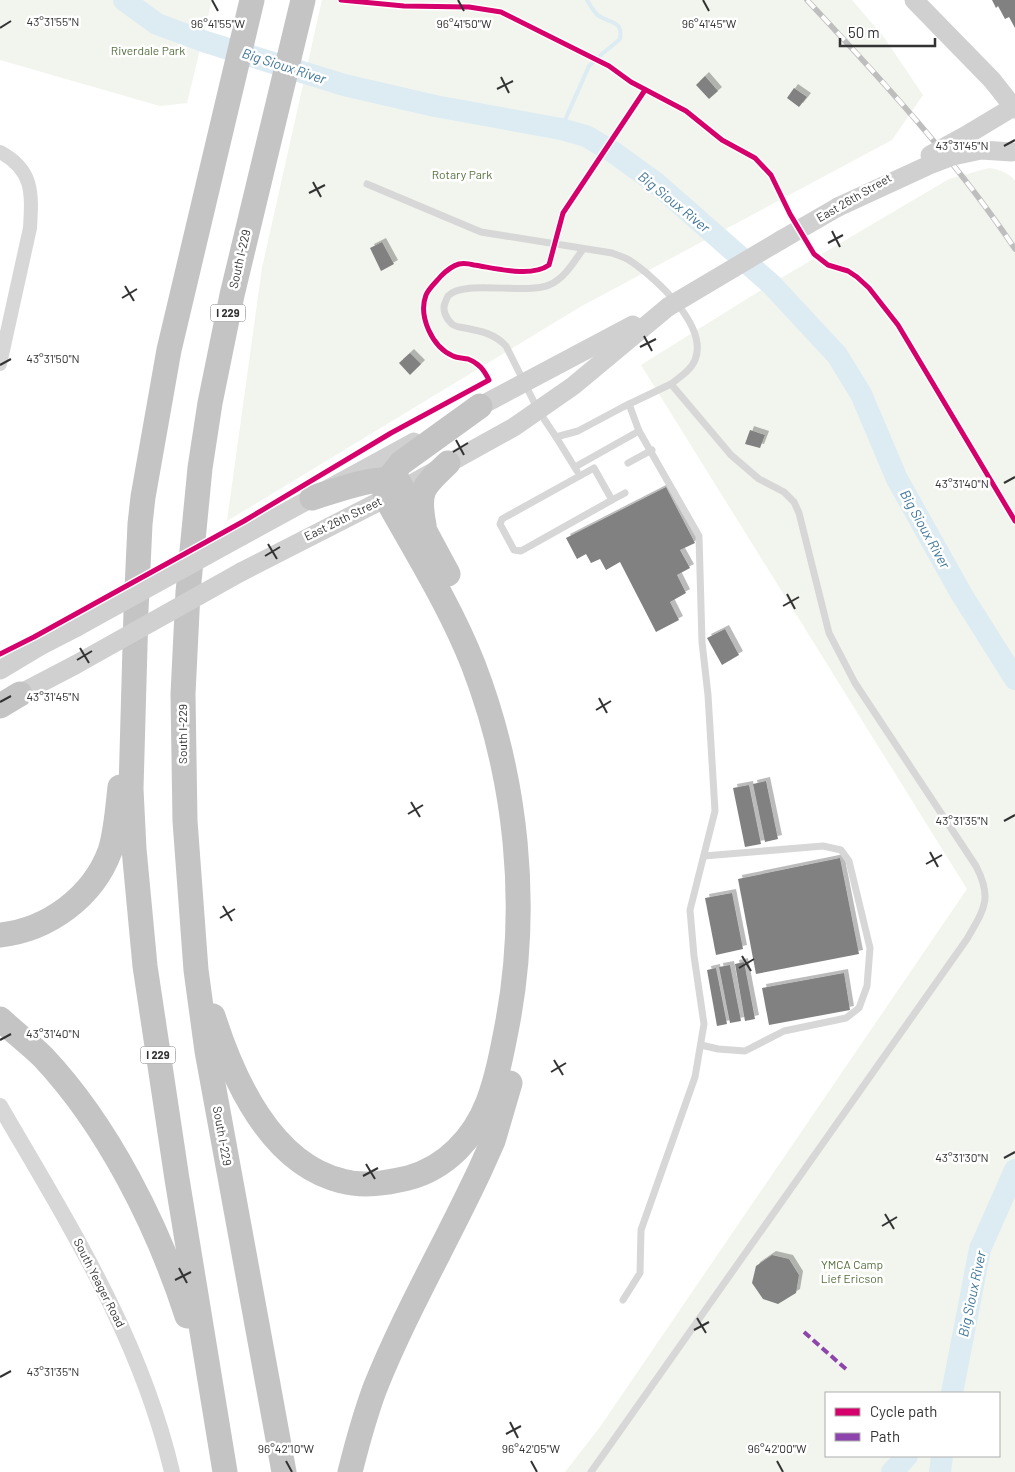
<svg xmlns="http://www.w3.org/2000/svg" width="1015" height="1472" viewBox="0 0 1015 1472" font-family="Barlow,sans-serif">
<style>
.green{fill:#f1f5ed;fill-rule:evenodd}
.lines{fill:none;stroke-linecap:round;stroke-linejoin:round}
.stream{stroke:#ddebf3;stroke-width:4}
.river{stroke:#ddebf3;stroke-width:22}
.building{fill:#818181;filter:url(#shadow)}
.service{stroke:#d7d7d7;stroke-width:7}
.minor{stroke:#d7d7d7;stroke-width:14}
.tertiary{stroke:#d7d7d7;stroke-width:16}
.secondary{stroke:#d0d0d0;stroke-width:19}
.motorway{stroke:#c4c4c4;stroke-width:25}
.rail-casing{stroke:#bebebe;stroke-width:5.5}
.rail{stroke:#fff;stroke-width:4;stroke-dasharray:11;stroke-linecap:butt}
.secondary-bridge{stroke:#d0d0d0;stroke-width:19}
.quiet{stroke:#8e44ad;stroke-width:4;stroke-dasharray:8 4;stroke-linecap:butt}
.cycleway-casing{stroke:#fff;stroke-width:8}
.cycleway{stroke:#d6006c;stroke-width:5}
.ticks{fill:none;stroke:#333;stroke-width:2}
.labels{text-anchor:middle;stroke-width:5;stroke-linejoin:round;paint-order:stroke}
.shield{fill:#fff;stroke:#707070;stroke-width:1}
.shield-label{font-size:11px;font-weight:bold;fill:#333}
.park-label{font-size:12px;fill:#56703f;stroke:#fff}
.street-label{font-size:12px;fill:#333;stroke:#fff}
.water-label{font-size:14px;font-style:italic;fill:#3f7597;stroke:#fff}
.ticks-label{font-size:12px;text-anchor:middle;fill:#333;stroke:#fff;stroke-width:5;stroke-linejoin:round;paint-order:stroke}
</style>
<defs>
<filter id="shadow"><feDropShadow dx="4" dy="-4" stdDeviation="0" flood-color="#0004"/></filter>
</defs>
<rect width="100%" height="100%" fill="#fff"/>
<g class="green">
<polygon points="0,0 212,0 187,103 160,106 0,60"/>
<polygon points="322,0 852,0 883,36 923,95 892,140 580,307 227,521 262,268"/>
<path d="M989 168C998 169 1010 173 1015 181V1472H565L600 1427 967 889 641 365 771 284 949 179ZM826 1393H999V1456H826Z"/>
</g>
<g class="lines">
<path class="stream" d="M561 129 589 66 602 54 620 39C623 20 611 24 599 16 594 13 590 5 587 0"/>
<g class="river">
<polyline points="124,0 157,24 206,42 344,85 435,106 561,129 586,136 613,152 656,183 771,284 837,355 861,394 897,479 962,595 1015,679"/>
<polyline points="952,1393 980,1249 1015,1170"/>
<polyline points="892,1472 907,1456"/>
<polyline points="940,1472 942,1456"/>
</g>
</g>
<g class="building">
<polygon points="992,0 1015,0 1015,28 1009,17 1005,19 998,6 996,8"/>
<polygon points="705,76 718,91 709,99 696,85"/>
<polygon points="794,88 807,97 799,107 787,98"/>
<polygon points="382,242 394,264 381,271 370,248"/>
<polygon points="410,353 421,364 410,375 399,363"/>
<polygon points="750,430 765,435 760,448 745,444"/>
<polygon points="666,487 695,543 680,550 690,568 677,575 686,593 670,602 679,620 656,632 620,562 606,570 600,559 591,563 586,554 577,559 566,538"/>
<polygon points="725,629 739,655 722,665 707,638"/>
<polygon points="766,781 778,839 765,842 753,784"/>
<polygon points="749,785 761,844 745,847 733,788"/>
<polygon points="840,858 859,954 756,974 738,879"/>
<polygon points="732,893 743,949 716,955 705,898"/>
<polygon points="744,962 755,1019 745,1021 735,964"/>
<polygon points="730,965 741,1021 730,1023 719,967"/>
<polygon points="716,968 727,1024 717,1026 707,970"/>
<polygon points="844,973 850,1010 769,1025 762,988"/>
<polygon points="772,1255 789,1259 799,1275 796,1293 778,1304 763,1299 752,1283 756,1266"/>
</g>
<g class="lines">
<g class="service">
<path d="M367 184 481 232 612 253C617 255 624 257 629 260 655 277 709 326 695 360 691 370 680 377 671 384L731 455 759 479 784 492 794 502 799 513 829 633 855 683 976 866C993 899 984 909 967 939L591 1472"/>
<path d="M583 249C574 262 564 279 549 285 525 295 463 279 448 296 447 298 446 300 445 303 442 310 446 318 451 323 454 327 460 327 465 328 481 331 495 334 506 346L538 410 556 437 578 431 623 407 671 384"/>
<polyline points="629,404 639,431"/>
<polyline points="556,437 577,471"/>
<polyline points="628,463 652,450"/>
<polyline points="575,467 639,431 699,536 702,642 708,695 715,811 690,910 694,956 704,1024 695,1077 641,1230 640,1273 623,1300"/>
<polygon points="594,468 612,500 521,551 514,550 500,524 502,519"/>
<polyline points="612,500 625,493"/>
<polyline points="701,1045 718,1049 745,1051 784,1031 846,1018 859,1008 867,986 870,948 849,861 841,850 823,846 704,856"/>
</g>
<path class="minor" d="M0 152C34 170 32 194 30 228L0 364"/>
<path class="tertiary" d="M0 1106C69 1225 140 1336 172 1472"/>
<g class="secondary">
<polyline points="914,0 992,80 1015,109"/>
<polyline points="970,133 1015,106"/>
<polyline points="781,240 838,207"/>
<polyline points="469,412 633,325"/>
<polyline points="242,536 414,442"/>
<polyline points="241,572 386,498 514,427 573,386 668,307"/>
<polyline points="0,670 40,646 77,627"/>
<polyline points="8,700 75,665"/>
</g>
<g class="motorway">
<path d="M312 498C335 491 376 475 398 481L448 574"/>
<path d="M424 525C417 489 424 486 448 463"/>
<polyline points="0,706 20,694"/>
<path d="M0 935C48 930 93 897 110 851 116 833 118 805 120 787"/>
<path d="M213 1016C233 1079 271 1164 342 1181 364 1187 386 1183 408 1178 446 1168 474 1138 488 1102 497 1078 502 1052 507 1026 530 906 517 778 473 664 450 606 416 552 386 498L384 488 386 482 401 463 480 406"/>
<path d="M0 1019C14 1032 30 1044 43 1057 108 1126 158 1226 187 1316"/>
<polyline points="225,1472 177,1179 145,966 134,849 131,789 136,611 140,524 143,497 169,350 252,0"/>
<polyline points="284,1472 207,1051 196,970 185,821 183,694 188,592 200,468 210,403 232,295 303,0"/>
<path d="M350 1472C357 1444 365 1415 375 1388 405 1313 446 1243 480 1170L493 1141 510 1083"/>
</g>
<g class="rail-casing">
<path id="rail" d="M807 0C881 79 955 159 1015 249"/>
</g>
<use href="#rail" class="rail"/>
<g class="secondary-bridge">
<polyline points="930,155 970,133"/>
<polyline points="838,207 927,166 953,156 981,150 1012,152"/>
<polyline points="668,307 781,240"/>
<polyline points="77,627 242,536"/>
<polyline points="75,665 241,572"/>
</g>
<polyline class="quiet" points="804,1332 847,1370"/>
<g class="cycleway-casing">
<g id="cycleway">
<polyline points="341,0 404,6 469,7 501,12 609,66 631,82 686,111 722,140 755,158 771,175 790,214 814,254 828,265 848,271 857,277 869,288 898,325 1015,521"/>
<path d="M0 654 34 637 244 521 391 433 489 380C484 370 479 363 468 359 463 358 457 358 453 356 432 347 418 316 426 295 429 288 436 282 441 276 446 271 452 266 459 264 464 263 470 264 474 265 495 268 531 278 549 265L563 213 645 90"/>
</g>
</g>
<use href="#cycleway" class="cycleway"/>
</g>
<path class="ticks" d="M212 0 218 11M458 0 464 11M703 0 709 11M0 28 11 21M501 77 509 93M497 89 513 81M1004 146 1015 140M313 182 321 197M309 193 325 185M832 231 840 247M828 243 843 235M125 286 134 301M122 298 137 289M644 336 652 351M640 347 656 339M0 365 11 359M456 440 464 455M453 452 468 443M1004 483 1015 477M268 544 277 559M265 556 280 547M787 594 795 609M783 606 799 597M80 648 89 663M77 660 92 651M599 698 607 713M0 702 11 696M596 710 611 701M411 802 420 817M408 814 423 805M1004 821 1015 815M930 852 938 867M926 864 942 855M223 906 232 921M220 918 235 909M742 956 751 971M739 968 754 959M0 1040 11 1034M554 1060 563 1075M551 1072 566 1063M1004 1158 1015 1152M366 1164 375 1179M363 1176 378 1168M885 1214 894 1229M882 1226 897 1217M179 1268 187 1283M175 1280 191 1272M697 1318 706 1333M694 1330 709 1322M0 1377 11 1371M510 1422 518 1438M506 1434 521 1426M286 1461 292 1472M531 1461 537 1472M777 1461 783 1472"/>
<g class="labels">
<g class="shield">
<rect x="210.5" y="304.5" width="35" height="17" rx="4"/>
<rect x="140.5" y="1046.5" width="35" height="17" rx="4"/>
</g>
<g class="shield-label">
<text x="228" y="317">I 229</text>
<text x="158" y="1059">I 229</text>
</g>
<g class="park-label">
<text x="148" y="55">Riverdale Park</text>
<text x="462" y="179">Rotary Park</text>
<text x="852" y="1269">YMCA Camp<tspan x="852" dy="14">Lief Ericson</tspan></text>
</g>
<g class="street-label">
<text transform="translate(854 198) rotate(-30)" y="4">East 26th Street</text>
<text transform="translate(240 259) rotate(-77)" y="4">South I-229</text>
<text transform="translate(343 519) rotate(-26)" y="4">East 26th Street</text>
<text transform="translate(183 734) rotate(-90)" y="4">South I-229</text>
<text transform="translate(222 1136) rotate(80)" y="4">South I-229</text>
<text transform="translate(99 1283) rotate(63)" y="4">South Yeager Road</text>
</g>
<g class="water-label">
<text transform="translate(284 66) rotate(18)" y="5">Big Sioux River</text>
<text transform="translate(674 202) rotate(39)" y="5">Big Sioux River</text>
<text transform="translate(925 529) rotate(61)" y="5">Big Sioux River</text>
<text transform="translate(972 1294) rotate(-78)" y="5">Big Sioux River</text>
</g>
</g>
<g class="ticks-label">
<text x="53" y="26">43°31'55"N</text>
<text x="218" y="28">96°41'55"W</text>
<text x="464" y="28">96°41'50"W</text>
<text x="709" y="28">96°41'45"W</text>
<text x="962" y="150">43°31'45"N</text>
<text x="53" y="363">43°31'50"N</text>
<text x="962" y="488">43°31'40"N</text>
<text x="53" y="701">43°31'45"N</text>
<text x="962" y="825">43°31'35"N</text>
<text x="53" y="1038">43°31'40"N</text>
<text x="962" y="1162">43°31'30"N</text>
<text x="53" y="1376">43°31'35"N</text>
<text x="286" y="1453">96°42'10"W</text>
<text x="531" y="1453">96°42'05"W</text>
<text x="777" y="1453">96°42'00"W</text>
</g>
<rect x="825" y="1392" width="175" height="65" fill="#ffffff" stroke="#adadad"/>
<rect x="835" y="1408" width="25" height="8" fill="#d6006c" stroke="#adadad"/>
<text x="870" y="1417" font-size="15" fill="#333333">Cycle path</text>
<rect x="835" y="1433" width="25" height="8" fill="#8e44ad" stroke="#adadad"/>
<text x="870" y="1442" font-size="15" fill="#333333">Path</text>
<path d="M840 38v8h95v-8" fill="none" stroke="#333333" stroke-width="2.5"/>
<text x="848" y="38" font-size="15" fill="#333333" stroke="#ffffff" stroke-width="4" paint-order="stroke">50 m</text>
</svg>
